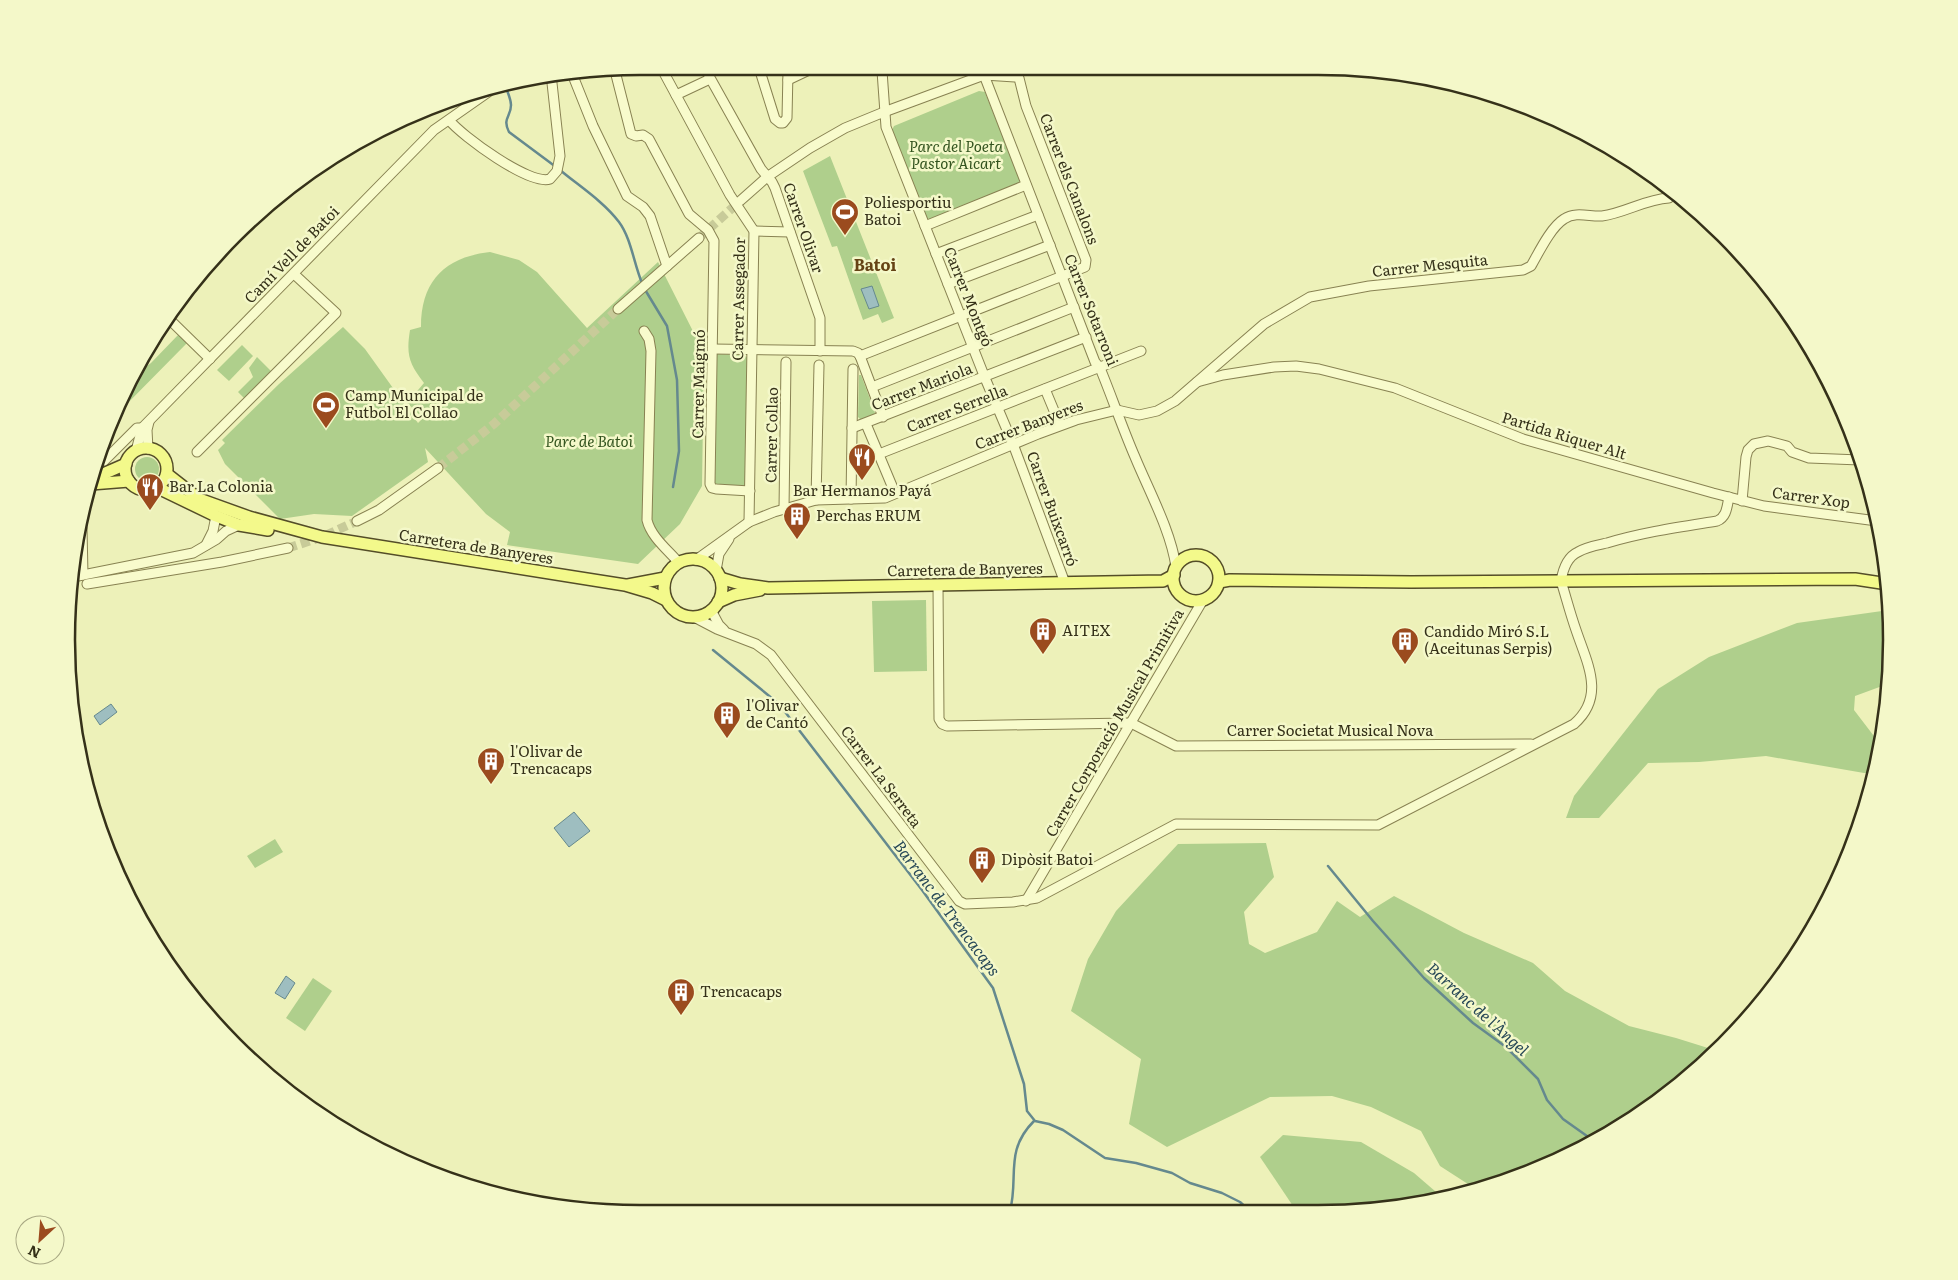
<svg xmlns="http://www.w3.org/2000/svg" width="1958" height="1280" viewBox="0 0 1958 1280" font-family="Literata,serif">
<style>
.green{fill:#afcf8c}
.water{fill:#9ebec0;stroke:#65898e}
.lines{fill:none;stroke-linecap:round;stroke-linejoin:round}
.stream{stroke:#65898e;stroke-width:2.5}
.minor-tunnel{stroke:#c8cb99;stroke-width:9;stroke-dasharray:9 4.5;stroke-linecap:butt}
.minor-casing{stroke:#888252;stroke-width:11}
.major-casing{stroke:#544d28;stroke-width:14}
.minor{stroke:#f8fbcc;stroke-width:9}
.major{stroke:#f3f98b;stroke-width:11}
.labels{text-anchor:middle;stroke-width:5;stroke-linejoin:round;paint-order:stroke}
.park-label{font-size:15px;font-style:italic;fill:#32531e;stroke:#f4f8c9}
.street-label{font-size:15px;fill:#353119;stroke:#f4f8c9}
.poi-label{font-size:15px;fill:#353119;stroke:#f4f8c9;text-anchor:start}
.neighbourhood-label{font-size:16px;font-weight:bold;fill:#654315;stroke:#f4f8c9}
.water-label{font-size:16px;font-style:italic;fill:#274857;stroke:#f4f8c9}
.rim{fill:none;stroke:#353119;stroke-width:2.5}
</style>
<rect width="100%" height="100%" fill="#edf1b9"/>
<g class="green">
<polygon points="979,91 985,92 986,95 1020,180 1018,184 929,219 927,218 892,130 894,126"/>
<polygon points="830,156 894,318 882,323 878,314 863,320 837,246 832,247 803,171"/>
<path d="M490 252 519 260 537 272 587 328 658 262 704 353 702 486 680 524 638 564 507 545 510 532 486 514 425 448 428 462 352 516 314 514 280 519 225 464 218 450 225 443 222 440 279 384 343 327 365 349 418 423 423 418 407 403 424 383C409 363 406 355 410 330L421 327C421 280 446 257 490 252Z"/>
<polygon points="179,334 187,343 115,416 133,376 151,363"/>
<polygon points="242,345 253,356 229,381 217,370"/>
<polygon points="717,354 744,355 748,358 746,486 743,488 718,485 715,483"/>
<polygon points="257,357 271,371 244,398 238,392 253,377 249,368"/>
<polygon points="859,375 861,375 875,412 874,416 861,420 858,417"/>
<circle cx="147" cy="469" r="12"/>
<polygon points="926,600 927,671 874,672 872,601"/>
<polygon points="1882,611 1890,616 1888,686 1885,685 1855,696 1854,710 1880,744 1873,773 1864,773 1766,756 1699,762 1648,763 1599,818 1566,818 1574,796 1658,689 1709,657 1797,623"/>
<polygon points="275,839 283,852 255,868 247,856"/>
<polygon points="1266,843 1274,877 1244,912 1249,944 1265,953 1317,932 1337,901 1360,917 1394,896 1464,933 1533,963 1565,991 1629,1026 1676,1038 1708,1048 1713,1052 1668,1095 1572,1154 1481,1189 1471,1186 1440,1166 1421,1131 1371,1107 1332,1096 1270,1097 1167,1147 1129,1124 1141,1059 1071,1011 1088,959 1116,911 1178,844"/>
<polygon points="313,978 332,991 305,1031 286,1018"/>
<polygon points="1283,1135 1361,1142 1414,1173 1443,1198 1355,1213 1297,1212 1260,1157"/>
</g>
<g class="water">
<polygon points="872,286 879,306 869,309 861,289"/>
<polygon points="111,704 117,712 100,725 94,716"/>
<polygon points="574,812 590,831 569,847 554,828"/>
<polygon points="286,976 295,983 285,999 275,993"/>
</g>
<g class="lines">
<g class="stream">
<path d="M505 85C507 91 511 99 511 105 511 117 502 118 509 132L556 167"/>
<path d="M560 170C579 186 603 201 619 222 631 238 634 264 642 283"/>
<polyline points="644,288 667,326 677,380 679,451 673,487"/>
<polyline points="713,650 779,704 922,890 993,988 1024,1084 1027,1111 1035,1121 1049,1124 1063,1130 1105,1158 1136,1163 1172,1173 1190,1183 1222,1193 1240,1202 1251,1212"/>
<polyline points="1328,866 1373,921 1424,978 1473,1023 1506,1047 1538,1079 1547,1100 1563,1119 1594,1141"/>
<path d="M1010 1211C1019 1177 1004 1151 1034 1121"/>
</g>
<g class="minor-tunnel">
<polyline points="699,238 740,201"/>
<polyline points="438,468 494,424 618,309"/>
<polyline points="288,548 322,537 357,521"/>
</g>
<g class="minor-casing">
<g id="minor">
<polyline points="571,71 593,126 627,196 643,207 650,216 667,266"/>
<polyline points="615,71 631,134 636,136 643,135 649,139 689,214 708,230 714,241 710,484 712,488 716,489 750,491"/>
<polyline points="663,71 730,195 754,231 749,522"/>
<polyline points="708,71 709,76 761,169 772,182 775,188 820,318 820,351"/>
<polyline points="760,71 775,119 780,123 783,123 787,118 788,71"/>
<polyline points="882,71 886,127 985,378 1013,444 1065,583"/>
<path d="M984 75 1095 362 1100 368C1112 397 1122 427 1135 457 1149 491 1171 531 1176 567"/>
<polyline points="788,80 807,71"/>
<polyline points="676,95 710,79"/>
<path d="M449 120C462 136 530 186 550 179L557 171 560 156 551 74"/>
<polyline points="740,201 767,177 810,148 845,128 884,112 984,75 1015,77"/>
<polyline points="925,226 1026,185"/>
<polyline points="754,231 790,232"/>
<polyline points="936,254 1038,215"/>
<polyline points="948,284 1050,245"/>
<polyline points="618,309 699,238"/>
<polyline points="167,317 210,359"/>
<path d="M644 331 649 339 651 351 647 520C651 537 668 550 679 563"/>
<polyline points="713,349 853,351 858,353 860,356"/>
<polyline points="860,356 1085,267 1086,260 1026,106 1019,78"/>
<polyline points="860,356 883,417"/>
<polyline points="1197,382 1223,375 1274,367 1296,366 1319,369 1395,388 1523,439 1713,493 1764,506 1877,521"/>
<polyline points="872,387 1074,307"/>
<polyline points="1045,389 1060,425"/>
<polyline points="866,424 895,493"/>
<polyline points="852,428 1086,337"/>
<polyline points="148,449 147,430 149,422"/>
<polyline points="136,451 142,428 434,130 494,88"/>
<polyline points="197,452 336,313 294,274"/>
<polyline points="879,454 1141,351"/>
<polyline points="104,461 137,428 142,428"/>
<polyline points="851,499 853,369"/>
<polyline points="816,500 819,365"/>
<polyline points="1742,501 1746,457 1748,450 1754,444 1768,441 1787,446 1792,452 1809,458 1860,460"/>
<polyline points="784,509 786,362"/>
<polyline points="357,521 379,510 438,468"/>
<polyline points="82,528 83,575"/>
<polyline points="206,545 213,531 216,516"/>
<path d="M696 560 749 522 774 512 816 500 885 498 1038 434 1076 420 1117 410 1139 415 1157 411 1175 401 1264 324 1310 297 1369 286 1523 270 1531 266C1539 252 1551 227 1564 219 1576 211 1590 217 1602 216 1625 213 1646 199 1669 198"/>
<polyline points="716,571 719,554 729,539"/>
<polyline points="73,577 193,553 217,539 226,531 239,525"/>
<polyline points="87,584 222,562 288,548"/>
<polyline points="938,585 939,719 942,724 947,726 1131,723 1176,746 1531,744"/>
<polyline points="711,610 719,625 724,630"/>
<path d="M694 617 717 629 756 644 771 655 959 901 965 904 1013 902 1037 898 1176 824 1378 825 1574 724C1606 696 1587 663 1576 630 1570 613 1566 597 1561 581 1563 569 1567 557 1578 552 1586 547 1598 545 1607 543 1644 532 1680 527 1717 521 1727 517 1727 506 1729 497"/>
<polyline points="1026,901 1203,600"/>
</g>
</g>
<g class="major-casing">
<g id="major">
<circle cx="146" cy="469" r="21"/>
<polyline points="167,474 199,499 249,517 322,537 625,585 652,593 666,600"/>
<polyline points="93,475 103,474 126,464"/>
<polyline points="91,484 129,481"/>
<polyline points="156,487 216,516 239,525 268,530"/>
<circle cx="1196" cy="578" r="23"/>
<circle cx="693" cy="588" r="29"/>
<polyline points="720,578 740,584 768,588 1163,581 1174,575"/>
<polyline points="1219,582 1230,580 1411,582 1855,579 1888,584"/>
<polyline points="628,585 665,578"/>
<polyline points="718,602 734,595 760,590"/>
</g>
</g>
<use href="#minor" class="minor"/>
<use href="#major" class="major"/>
</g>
<defs>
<g id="stadium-pin" transform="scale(1.4375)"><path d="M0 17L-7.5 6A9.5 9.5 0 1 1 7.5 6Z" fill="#9b4b1e" stroke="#f4f8c9"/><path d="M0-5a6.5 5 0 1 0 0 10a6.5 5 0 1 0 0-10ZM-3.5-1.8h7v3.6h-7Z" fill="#fff"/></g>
<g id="restaurant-pin" transform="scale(1.4375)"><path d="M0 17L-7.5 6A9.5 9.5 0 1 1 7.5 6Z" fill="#9b4b1e" stroke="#f4f8c9"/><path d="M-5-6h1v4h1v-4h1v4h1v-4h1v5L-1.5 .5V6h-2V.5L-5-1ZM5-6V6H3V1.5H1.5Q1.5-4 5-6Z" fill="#fff"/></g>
<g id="building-pin" transform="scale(1.4375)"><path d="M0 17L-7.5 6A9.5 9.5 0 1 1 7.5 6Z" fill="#9b4b1e" stroke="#f4f8c9"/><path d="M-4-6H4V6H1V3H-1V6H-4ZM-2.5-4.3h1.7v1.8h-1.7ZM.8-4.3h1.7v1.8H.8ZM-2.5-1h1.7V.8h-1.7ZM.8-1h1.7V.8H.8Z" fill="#fff"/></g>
</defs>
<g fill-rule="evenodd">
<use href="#stadium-pin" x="845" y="212"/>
<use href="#stadium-pin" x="326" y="405"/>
<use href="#restaurant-pin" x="862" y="457"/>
<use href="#restaurant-pin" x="150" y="487"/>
<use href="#building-pin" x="797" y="516"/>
<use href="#building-pin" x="1043" y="631"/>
<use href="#building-pin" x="1405" y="641"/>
<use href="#building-pin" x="727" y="715"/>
<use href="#building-pin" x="491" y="761"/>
<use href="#building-pin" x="982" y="860"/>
<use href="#building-pin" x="681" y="992"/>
</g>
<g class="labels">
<g class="park-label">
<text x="956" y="152">Parc del Poeta<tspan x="956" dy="17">Pastor Aicart</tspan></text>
<text x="589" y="447">Parc de Batoi</text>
</g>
<g class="street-label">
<text transform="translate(1069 179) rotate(69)" y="5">Carrer els Canalons</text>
<text transform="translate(803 228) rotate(71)" y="5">Carrer Olivar</text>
<text transform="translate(292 255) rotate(-46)" y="5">Camí Vell de Batoi</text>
<text transform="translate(1430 266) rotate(-6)" y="5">Carrer Mesquita</text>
<text transform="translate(968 297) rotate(68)" y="5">Carrer Montgó</text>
<text transform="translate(739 299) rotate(-89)" y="5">Carrer Assegador</text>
<text transform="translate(1091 310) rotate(68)" y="5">Carrer Sotarroni</text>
<text transform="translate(699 384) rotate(-89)" y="5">Carrer Maigmó</text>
<text transform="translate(922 387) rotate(-21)" y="5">Carrer Mariola</text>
<text transform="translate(957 409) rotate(-21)" y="5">Carrer Serrella</text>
<text transform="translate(1029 425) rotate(-21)" y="5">Carrer Banyeres</text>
<text transform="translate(772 435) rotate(-89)" y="5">Carrer Collao</text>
<text transform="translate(1564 436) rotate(17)" y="5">Partida Riquer Alt</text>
<text transform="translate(1811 498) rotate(8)" y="5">Carrer Xop</text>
<text transform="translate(1052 509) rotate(70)" y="5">Carrer Buixcarró</text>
<text transform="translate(476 547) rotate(9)" y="5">Carretera de Banyeres</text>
<text transform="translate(965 570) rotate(-1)" y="5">Carretera de Banyeres</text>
<text transform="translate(1115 723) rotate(-60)" y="5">Carrer Corporació Musical Primitiva</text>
<text x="1330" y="736">Carrer Societat Musical Nova</text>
<text transform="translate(881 777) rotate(53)" y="5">Carrer La Serreta</text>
</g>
<g class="poi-label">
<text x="864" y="208">Poliesportiu<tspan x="864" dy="17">Batoi</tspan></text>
<text x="345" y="401">Camp Municipal de<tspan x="345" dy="17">Futbol El Collao</tspan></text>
<text x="169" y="492">Bar La Colonia</text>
<text x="862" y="496" text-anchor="middle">Bar Hermanos Payá</text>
<text x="816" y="521">Perchas ERUM</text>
<text x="1062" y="636">AITEX</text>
<text x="1424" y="637">Candido Miró S.L<tspan x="1424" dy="17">(Aceitunas Serpis)</tspan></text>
<text x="746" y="711">l'Olivar<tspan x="746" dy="17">de Cantó</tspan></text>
<text x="510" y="757">l'Olivar de<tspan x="510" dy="17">Trencacaps</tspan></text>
<text x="1001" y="865">Dipòsit Batoi</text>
<text x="700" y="997">Trencacaps</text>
</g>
<g class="neighbourhood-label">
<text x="875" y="271">Batoi</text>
</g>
<g class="water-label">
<text transform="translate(947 908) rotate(53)" y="6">Barranc de Trencacaps</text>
<text transform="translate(1478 1009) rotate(42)" y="6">Barranc de l'Àngel</text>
</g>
</g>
<path d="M0 0H1958V1280H0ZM640 75H1318A565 565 0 0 1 1883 640V640A565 565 0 0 1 1318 1205H640A565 565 0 0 1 75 640V640A565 565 0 0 1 640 75Z" fill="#f4f8c9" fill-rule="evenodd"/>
<path class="rim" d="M640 75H1318A565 565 0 0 1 1883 640V640A565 565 0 0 1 1318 1205H640A565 565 0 0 1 75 640V640A565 565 0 0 1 640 75Z"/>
<g transform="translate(40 1240) rotate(206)"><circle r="24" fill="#f4f8c9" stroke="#a8a883"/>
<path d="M0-4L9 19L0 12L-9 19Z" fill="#9b4b1e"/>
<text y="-8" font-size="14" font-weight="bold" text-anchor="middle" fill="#353119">N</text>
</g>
</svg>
